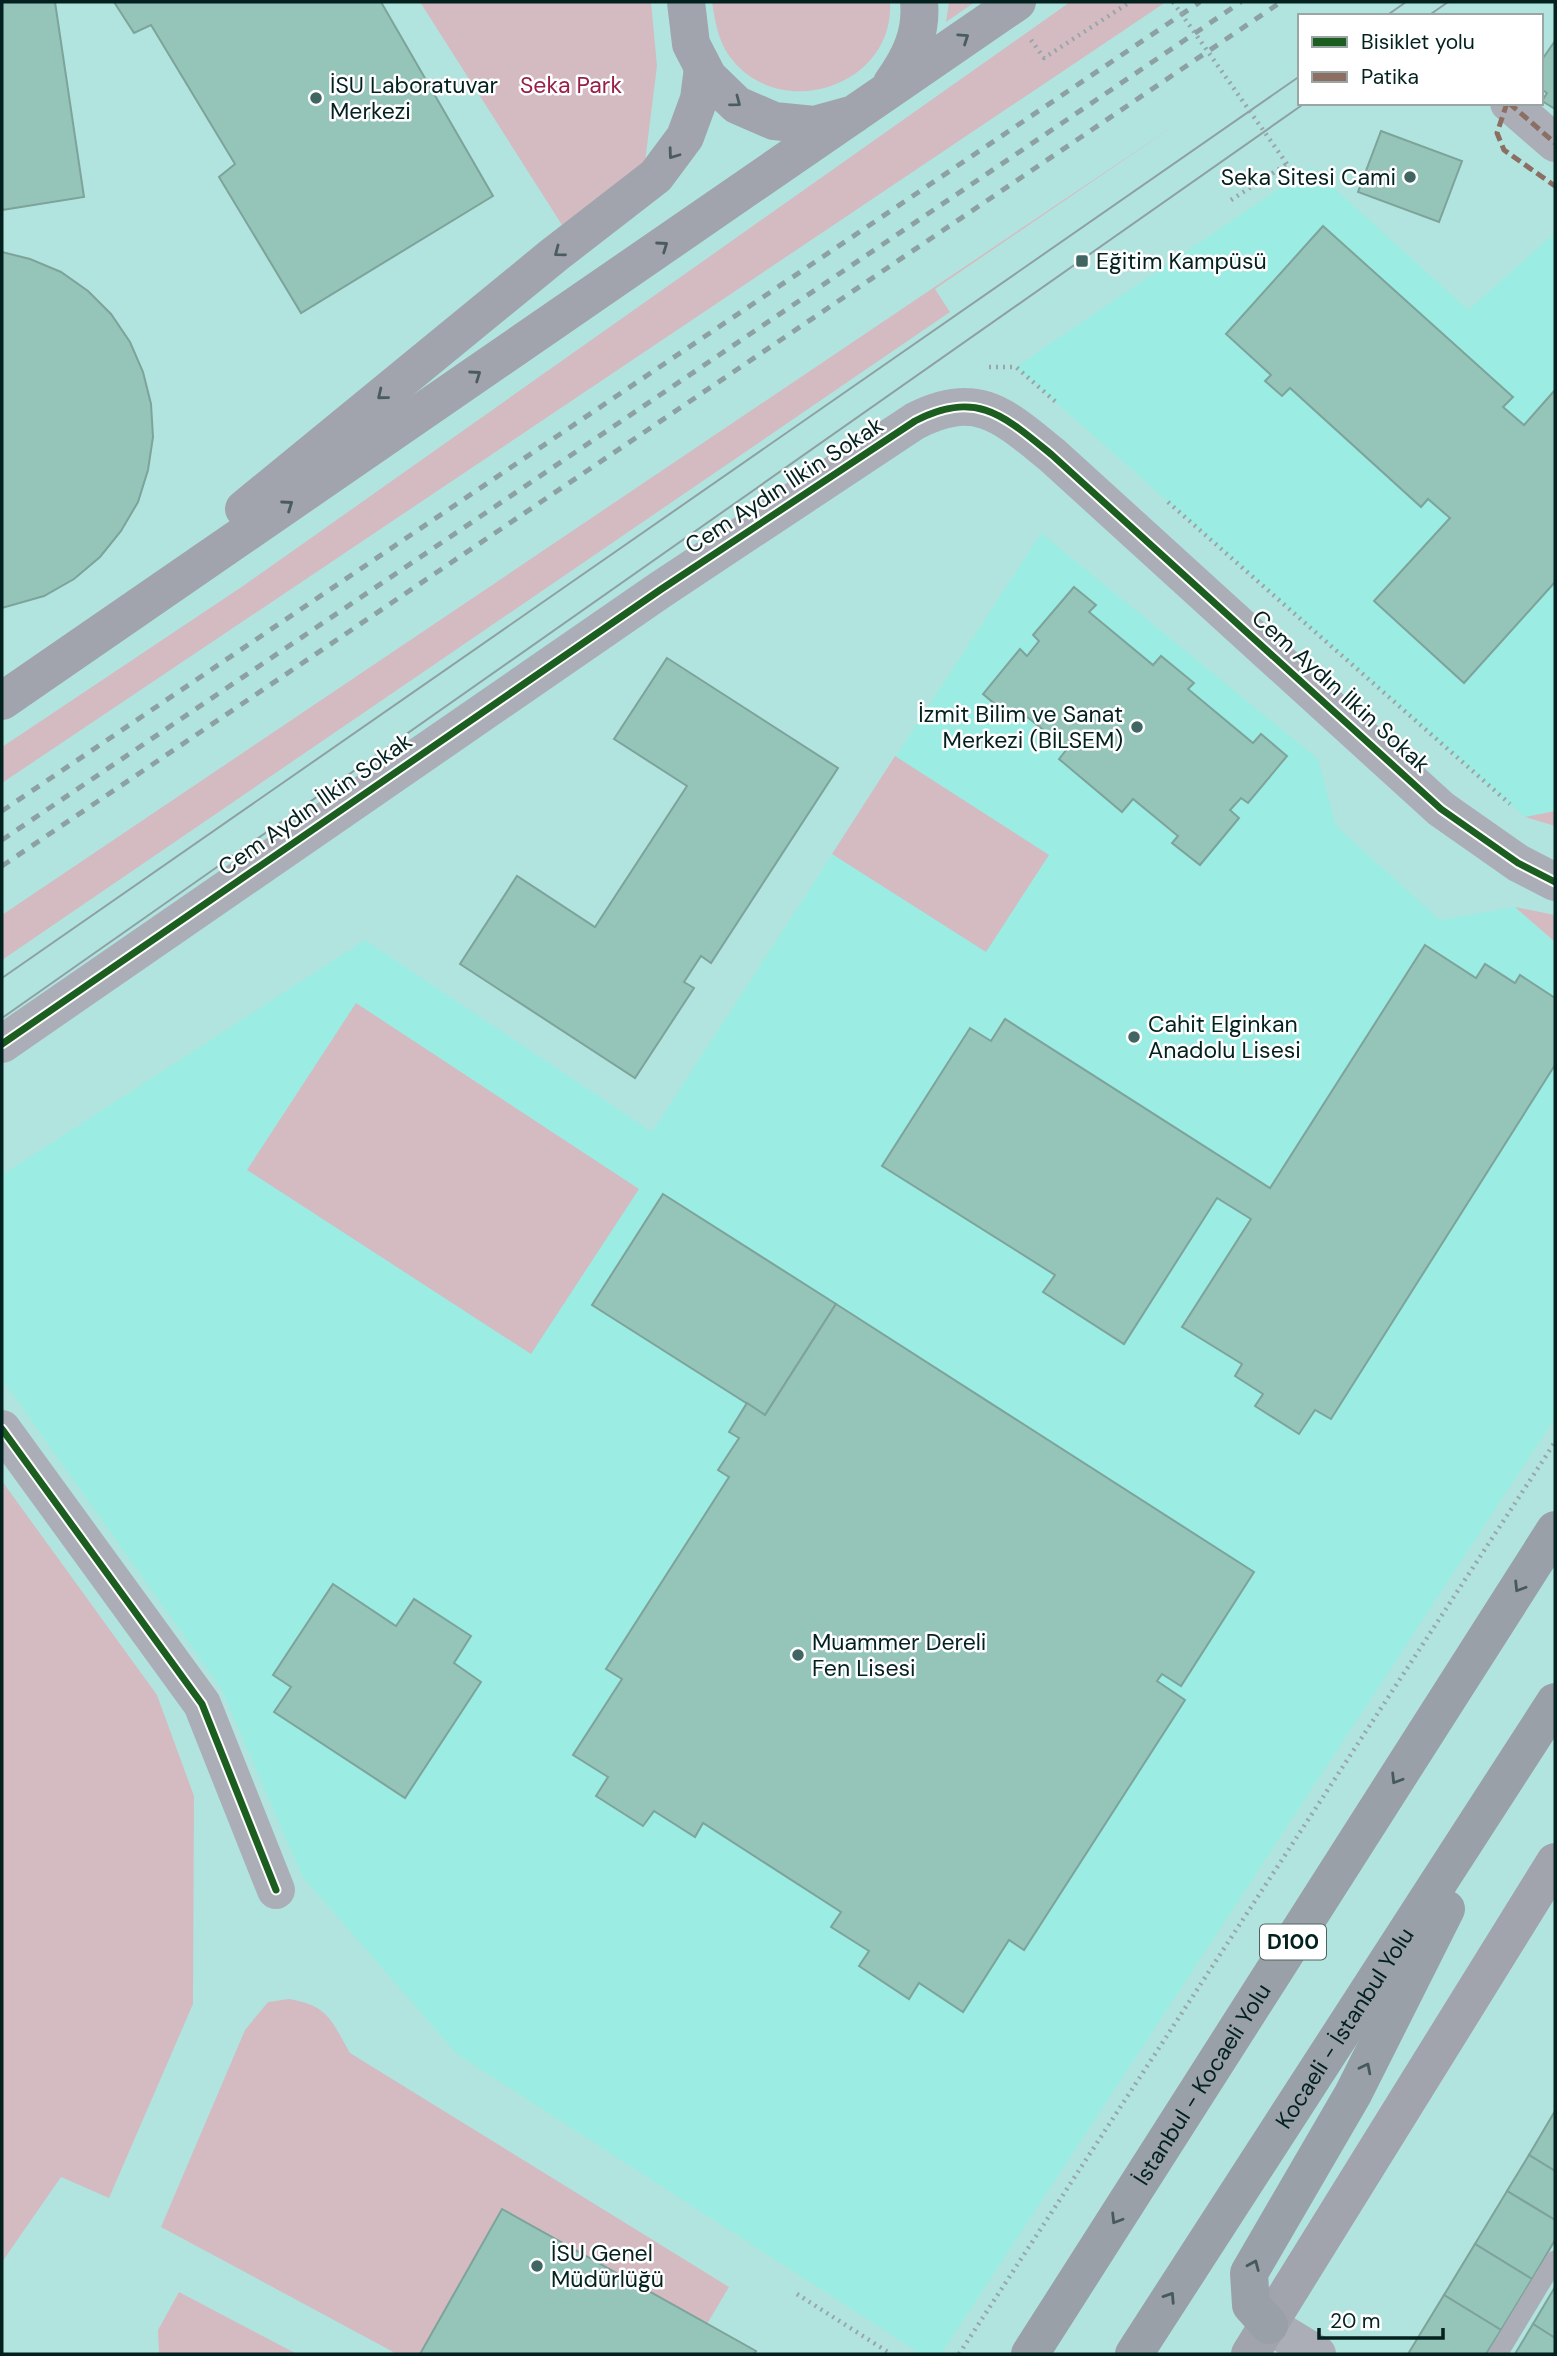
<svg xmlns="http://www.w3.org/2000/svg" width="1557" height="2356" viewBox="0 0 1557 2356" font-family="'DM Sans',sans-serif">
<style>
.built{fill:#9bece3}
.green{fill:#d4bbc2}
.building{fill:#95c4b9;stroke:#7da39b;stroke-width:2}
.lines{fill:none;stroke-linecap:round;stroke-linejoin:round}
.path{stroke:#98a6a9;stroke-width:4.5;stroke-dasharray:2 5;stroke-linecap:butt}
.service{stroke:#abaeb6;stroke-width:19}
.minor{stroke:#abaeb6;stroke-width:38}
.secondary{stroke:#a1a4ad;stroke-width:38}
.trunk{stroke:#99a0a8;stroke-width:38}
.tram{stroke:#8da1a3;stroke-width:2}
.rail{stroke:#8da1a3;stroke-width:5;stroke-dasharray:9 9;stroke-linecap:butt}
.path-bridge{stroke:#98a6a9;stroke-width:4.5;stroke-dasharray:2 5;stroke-linecap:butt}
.quiet{stroke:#8d6e63;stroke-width:5;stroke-dasharray:10 5;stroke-linecap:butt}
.cycleway-casing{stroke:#fff;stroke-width:11}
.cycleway{stroke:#1b5e20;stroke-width:7}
.oneway{stroke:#4a5c5e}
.oneway2{stroke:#465a5c}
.poi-dot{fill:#406562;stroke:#fff;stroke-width:2.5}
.labels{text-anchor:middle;stroke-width:5;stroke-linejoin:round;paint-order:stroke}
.shield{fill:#fff;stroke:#4f6462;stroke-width:2}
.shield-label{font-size:21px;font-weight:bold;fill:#03211e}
.poi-label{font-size:23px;fill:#03211e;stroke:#fff;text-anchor:start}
.park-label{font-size:23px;fill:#991f48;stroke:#fff}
.street-label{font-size:23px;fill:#03211e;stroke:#fff}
</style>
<rect width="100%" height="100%" fill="#b2e4df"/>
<g class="built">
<polygon points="1311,167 1468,310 1555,233 1555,811 1525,817 1016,367"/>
<polygon points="1041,533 1318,759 1336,826 1440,920 1515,907 1555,942 1555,1418 941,2354 921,2354 457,2054 302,1876 221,1688 2,1379 2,1175 365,940 652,1132"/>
</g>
<g class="green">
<polygon points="420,2 651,2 657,66 645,162 562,225"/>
<path d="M712 2H890C895 86 780 124 730 57 718 41 715 21 712 2Z"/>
<polygon points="949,2 975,2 946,22"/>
<polygon points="1070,2 1166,2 2,783 2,747 243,586"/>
<polygon points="1181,121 935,289 950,312 2,960 2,915"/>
<polygon points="895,756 1049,855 986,952 832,854"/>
<polygon points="1555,811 1555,826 1525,817"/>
<polygon points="1515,907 1555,915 1555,942"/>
<polygon points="356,1003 639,1189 531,1354 247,1170"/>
<polygon points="2,1481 157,1695 194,1796 193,2004 109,2198 61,2177 2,2262"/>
<path d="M289 1999C329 2006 331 2020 350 2053L729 2287 707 2324 502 2209 420 2354H397L161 2227 245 2030 268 2002Z"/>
<polygon points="179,2292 297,2354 159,2354 158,2330"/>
</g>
<g class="building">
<polygon points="2,2 55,2 84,197 2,210"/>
<polygon points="114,2 381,2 493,196 301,313 219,177 235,164 151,25 134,33"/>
<polygon points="1555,41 1555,109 1542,101 1547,93 1541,89 1541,61"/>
<polygon points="1381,131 1462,161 1439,222 1358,192"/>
<polygon points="1323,226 1513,397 1503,407 1524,425 1555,390 1555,582 1464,683 1374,601 1450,518 1428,499 1421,507 1290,388 1282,396 1265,381 1271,375 1226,334"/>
<polygon points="2,252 30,259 61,272 88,291 111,314 130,342 143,372 151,404 153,437 148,470 138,502 121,531 100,557 74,579 44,596 2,608"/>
<polygon points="1074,587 1096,605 1089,612 1153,665 1161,656 1194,683 1188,689 1253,743 1261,734 1287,756 1248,803 1241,798 1230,810 1239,818 1200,865 1172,843 1178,836 1133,799 1122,812 1059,759 1067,749 1021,712 1014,720 983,694 1020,649 1027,656 1039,641 1033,635"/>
<polygon points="667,658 838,768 711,963 701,956 684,982 694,988 635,1078 460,964 517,876 595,927 687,786 614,739"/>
<polygon points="1425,945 1476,978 1485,964 1515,983 1520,975 1555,998 1555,1065 1331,1419 1315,1410 1299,1434 1255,1406 1263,1394 1235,1376 1242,1364 1182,1327 1251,1219 1217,1198 1124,1344 1043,1292 1055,1275 882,1166 970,1028 991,1041 1005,1019 1270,1188"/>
<polygon points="663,1194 836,1304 765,1415 592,1305"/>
<polygon points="836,1304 1254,1572 1181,1686 1162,1674 1157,1681 1185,1700 1024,1950 1009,1940 963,2012 919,1983 909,1999 859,1966 869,1951 831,1927 841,1912 703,1823 695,1837 654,1811 643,1826 596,1796 608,1777 573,1755 622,1679 606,1669 729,1477 718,1470 739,1438 729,1432 747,1403 765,1415"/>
<polygon points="333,1584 396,1626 414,1599 471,1636 454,1663 481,1682 405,1798 274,1712 291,1687 273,1675"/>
<polygon points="1555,2111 1555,2171 1529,2155"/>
<polygon points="1529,2155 1555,2171 1555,2220 1507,2191"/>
<polygon points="1507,2191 1555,2220 1555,2240 1532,2279 1475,2244"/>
<polygon points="502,2209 756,2351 754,2354 420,2354"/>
<polygon points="1475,2244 1532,2279 1501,2330 1444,2295"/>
<polygon points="1555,2287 1555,2338 1533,2324"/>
<polygon points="1444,2295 1501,2330 1486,2354 1408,2354"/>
<polygon points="1533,2324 1555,2338 1555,2354 1515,2354"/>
</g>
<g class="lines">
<g class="path">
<polyline points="1031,40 1044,58 1130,2"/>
<polyline points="1231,200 1287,164"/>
<polyline points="989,367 1016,367 1057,403"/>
<polyline points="1168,502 1510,804"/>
<polyline points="797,2294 891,2354"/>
<polyline points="959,2354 1555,1442"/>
</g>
<polyline class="service" points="1498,2354 1555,2260"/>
<g class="minor">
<polyline points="1509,103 1555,143"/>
<path d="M2 1044 660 590 915 421C977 389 1004 416 1052 455L1441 809 1518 863 1555 882"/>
<polyline points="2,1429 202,1704 276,1890"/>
<polyline points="1269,2325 1317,2354"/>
</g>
<g class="secondary">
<polyline points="686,2 691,44 708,77 737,105 774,121 814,125 854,114 1017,2"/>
<path d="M892 83C910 58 922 33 919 2"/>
<polyline points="244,509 554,255 656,176 685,137 699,99 703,68"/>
<polyline points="2,701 854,114"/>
<polyline points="1250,2354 1555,1862"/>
</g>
<g class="trunk">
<polyline points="1269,2325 1251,2305 1249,2273 1353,2094 1446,1909"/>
<path id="s1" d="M1030 2354 1555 1530"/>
<path id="s2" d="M1134 2354 1555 1702"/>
</g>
<g class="tram">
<polyline points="1386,16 1406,2"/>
<polyline points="1428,16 1448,2"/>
<polyline points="2,978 1300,76"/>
<polyline points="2,1018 1305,103"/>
</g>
<g class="rail">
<polyline points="2,811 1200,2"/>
<polyline points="2,840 1241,2"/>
<polyline points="2,866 1281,2"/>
</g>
<polyline class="path-bridge" points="1173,2 1287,164"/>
<g class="quiet">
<polyline points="1507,103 1497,133 1504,150 1555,186"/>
<polyline points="1509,103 1555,143"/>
</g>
<g class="cycleway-casing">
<g id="cycleway">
<path d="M2 1044 660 590 915 421C977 389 1004 416 1052 455L1441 809 1518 863 1555 882"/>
<polyline points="2,1429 202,1704 276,1890"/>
</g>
</g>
<use href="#cycleway" class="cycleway"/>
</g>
<defs><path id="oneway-chevron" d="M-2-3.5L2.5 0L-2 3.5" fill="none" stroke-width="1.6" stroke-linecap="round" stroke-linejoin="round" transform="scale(1.75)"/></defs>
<g class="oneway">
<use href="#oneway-chevron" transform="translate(964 38) rotate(-34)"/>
<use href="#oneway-chevron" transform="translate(736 102) rotate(37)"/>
<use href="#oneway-chevron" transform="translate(673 154) rotate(126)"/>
<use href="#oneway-chevron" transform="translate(663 246) rotate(-35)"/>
<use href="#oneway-chevron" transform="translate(559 252) rotate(143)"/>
<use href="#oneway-chevron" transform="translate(476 375) rotate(-35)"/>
<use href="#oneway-chevron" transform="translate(382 395) rotate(141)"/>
<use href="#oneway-chevron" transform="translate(288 505) rotate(-35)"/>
</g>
<g class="oneway2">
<use href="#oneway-chevron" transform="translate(1519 1587) rotate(122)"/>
<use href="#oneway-chevron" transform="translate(1396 1779) rotate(122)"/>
<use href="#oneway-chevron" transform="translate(1366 2068) rotate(-63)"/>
<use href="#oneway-chevron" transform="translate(1116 2219) rotate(122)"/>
<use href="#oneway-chevron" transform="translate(1254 2265) rotate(-67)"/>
<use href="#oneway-chevron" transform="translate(1170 2297) rotate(-57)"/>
</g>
<g class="poi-dot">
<circle cx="316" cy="98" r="7"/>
<circle cx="1410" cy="177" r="7"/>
<rect x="1075" y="254" width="14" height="14" rx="3.5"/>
<circle cx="1137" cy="727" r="7"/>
<circle cx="1134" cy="1037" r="7"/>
<circle cx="798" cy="1655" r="7"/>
<circle cx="537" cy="2266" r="7"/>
</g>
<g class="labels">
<rect class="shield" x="1260" y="1924.5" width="66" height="35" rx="5"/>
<g class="shield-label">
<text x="1293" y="1949">D100</text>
</g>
<g class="poi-label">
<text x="330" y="93">İSU Laboratuvar<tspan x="330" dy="26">Merkezi</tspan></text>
<text x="1396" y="185" text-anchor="end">Seka Sitesi Cami</text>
<text x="1096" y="269">Eğitim Kampüsü</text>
<text x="1123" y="722" text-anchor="end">İzmit Bilim ve Sanat<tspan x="1123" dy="26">Merkezi (BİLSEM)</tspan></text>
<text x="1148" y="1032">Cahit Elginkan<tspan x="1148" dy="26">Anadolu Lisesi</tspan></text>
<text x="812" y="1650">Muammer Dereli<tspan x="812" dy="26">Fen Lisesi</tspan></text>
<text x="551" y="2261">İSU Genel<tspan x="551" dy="26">Müdürlüğü</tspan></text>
</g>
<g class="park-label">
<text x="571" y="93">Seka Park</text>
</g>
<g class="street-label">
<text transform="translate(784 485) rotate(-33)" y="8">Cem Aydın İlkin Sokak</text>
<text transform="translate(1341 691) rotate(42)" y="8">Cem Aydın İlkin Sokak</text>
<text transform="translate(315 804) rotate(-35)" y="8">Cem Aydın İlkin Sokak</text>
<text dy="8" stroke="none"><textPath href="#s2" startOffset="388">Kocaeli - İstanbul Yolu</textPath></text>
<text dy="8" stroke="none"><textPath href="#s1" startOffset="320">İstanbul - Kocaeli Yolu</textPath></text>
</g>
</g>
<rect width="1557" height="2356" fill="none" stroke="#03211e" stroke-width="7"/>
<rect x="1298" y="14" width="245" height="91" fill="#ffffff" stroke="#9aa6a5" stroke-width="2"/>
<rect x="1312" y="37" width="35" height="10" fill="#1b5e20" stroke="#9aa6a5" stroke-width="2"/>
<text x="1361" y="49" font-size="21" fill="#03211e">Bisiklet yolu</text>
<rect x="1312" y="72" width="35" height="10" fill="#8d6e63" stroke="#9aa6a5" stroke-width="2"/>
<text x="1361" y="84" font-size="21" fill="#03211e">Patika</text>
<path d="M1319 2328v10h124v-10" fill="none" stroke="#03211e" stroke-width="3.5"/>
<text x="1330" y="2328" font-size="21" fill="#03211e" stroke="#ffffff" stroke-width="5" paint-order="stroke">20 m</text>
</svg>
